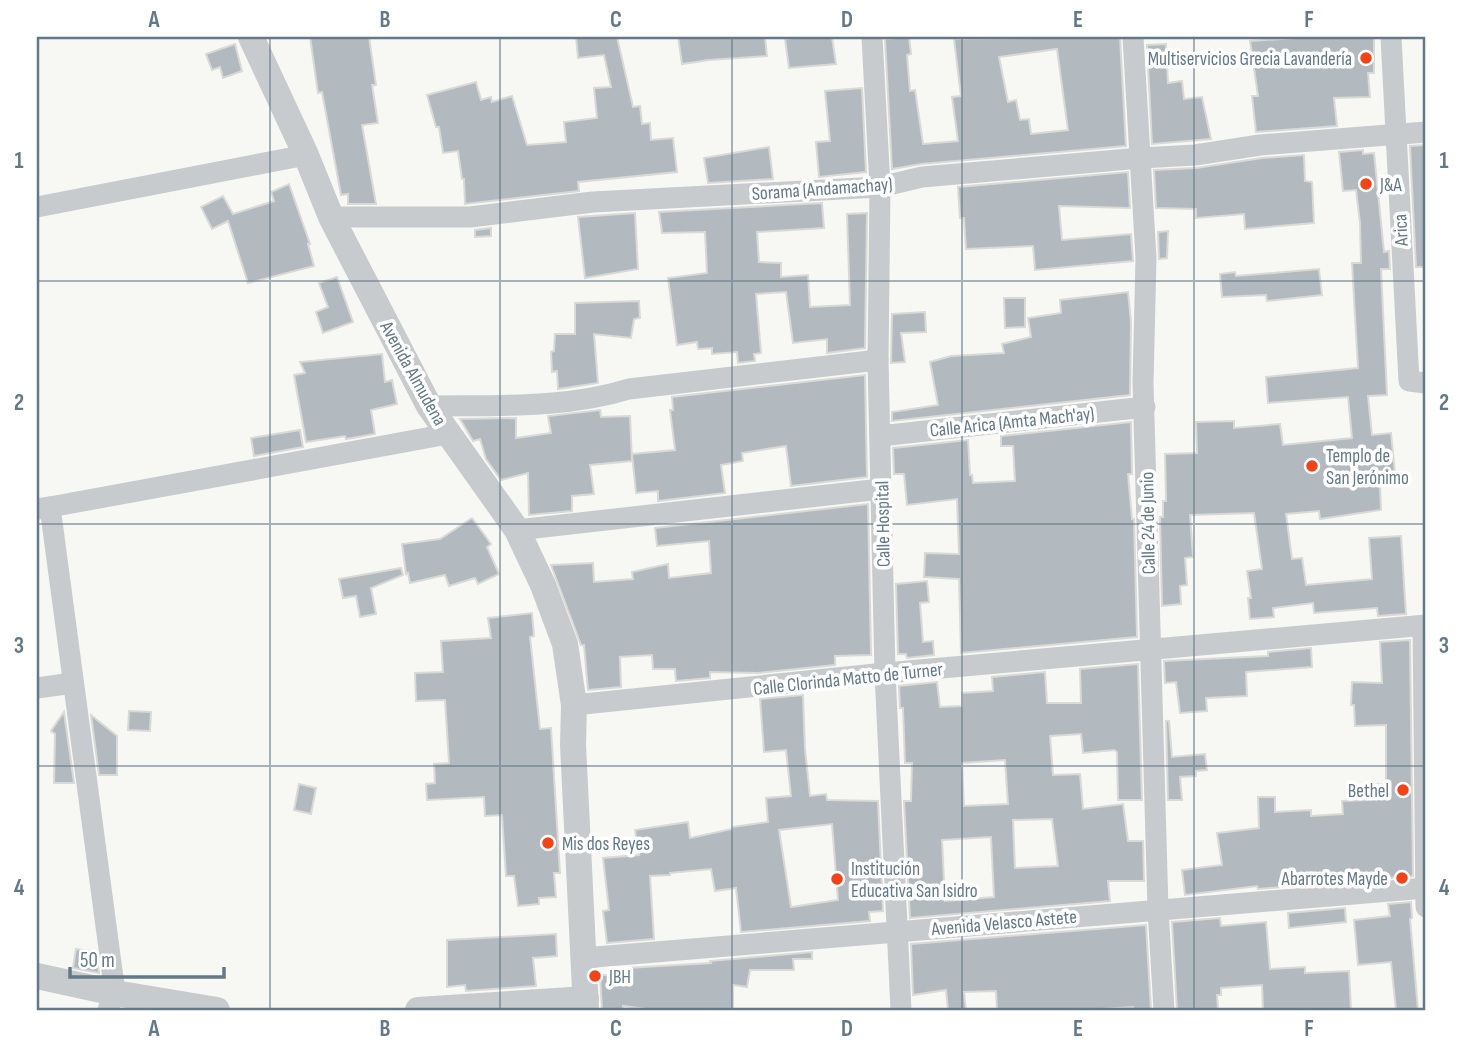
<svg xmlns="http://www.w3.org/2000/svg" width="1463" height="1047" viewBox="0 0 1463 1047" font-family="'Sofia Sans Condensed',sans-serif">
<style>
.building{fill:#b2babf;stroke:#d9d9d6;stroke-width:2;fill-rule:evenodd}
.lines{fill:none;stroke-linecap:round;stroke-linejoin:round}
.minor{stroke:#c7cbce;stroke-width:21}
.tertiary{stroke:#c7cbce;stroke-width:26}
.grid{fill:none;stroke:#637988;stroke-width:2;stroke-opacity:0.55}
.poi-dot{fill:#f54216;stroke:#fff;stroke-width:2.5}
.labels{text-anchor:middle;stroke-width:7;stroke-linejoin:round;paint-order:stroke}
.poi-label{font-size:19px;fill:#637988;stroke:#fff;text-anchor:start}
.street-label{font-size:19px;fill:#637988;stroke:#fff}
.neatline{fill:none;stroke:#637988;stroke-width:2.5}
.grid-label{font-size:23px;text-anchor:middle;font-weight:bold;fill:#637988}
</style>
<rect width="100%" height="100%" fill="#f7f7f4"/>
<g class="building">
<polygon points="310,37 369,37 376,85 372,85 378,123 362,125 376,204 348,204 348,194 341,195 322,92 318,93"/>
<polygon points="576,37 617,37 633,107 640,106 642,124 650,123 651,140 673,138 677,172 578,182 579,191 465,204 464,179 462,179 458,151 443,153 439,127 436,127 427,95 476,82 481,100 491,97 492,102 512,96 527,145 566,142 564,122 597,118 594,88 611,87 604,55 578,58"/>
<polygon points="678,37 765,37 767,56 709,60 682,64"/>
<polygon points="803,37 832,37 836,64 789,68 785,39"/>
<path d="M909 37 911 54 907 55 910 91 915 90 923 144 958 141 952 97 961 96 954 39 1120 37 1126 146 921 164 892 169 885 39ZM1057 49 1068 130 1031 134 1029 119 1020 120 1016 100 1008 102 999 57Z"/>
<polygon points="1312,37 1374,37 1374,73 1368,73 1370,97 1334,98 1337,126 1256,132 1252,96 1258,96 1250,41"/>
<polygon points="235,44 242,71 223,78 220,67 212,70 206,54"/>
<polygon points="1166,44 1168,83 1182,81 1184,99 1202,97 1211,139 1152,144 1147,45"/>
<polygon points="862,88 866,172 819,177 816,142 830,141 825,91"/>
<polygon points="1426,145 1426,267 1416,267 1410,146"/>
<polygon points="769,147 773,179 708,183 704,158"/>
<polygon points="1363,150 1363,154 1374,153 1384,252 1389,251 1390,269 1381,269 1387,395 1368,396 1372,435 1391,433 1396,483 1380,485 1381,510 1320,519 1319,511 1286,514 1292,559 1302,558 1306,585 1372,579 1369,538 1401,536 1406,614 1378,616 1377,608 1314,613 1313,603 1273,608 1274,617 1250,619 1248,598 1251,598 1247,571 1262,569 1254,513 1190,515 1193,557 1185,558 1187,585 1180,586 1181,604 1162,606 1160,517 1163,517 1163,501 1166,501 1165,454 1197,453 1196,422 1234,421 1234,428 1280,424 1283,445 1352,438 1348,397 1268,403 1266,377 1358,368 1352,263 1361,263 1360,223 1356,190 1343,191 1339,152"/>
<polygon points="1304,155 1305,181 1312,182 1314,223 1245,229 1244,214 1196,218 1196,209 1156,208 1154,170 1196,168 1262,158"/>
<polygon points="1128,172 1130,208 1059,206 1062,240 1131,234 1133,261 1035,270 1033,246 966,249 964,218 960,218 958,187"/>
<polygon points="289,184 310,244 308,244 314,266 248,283 228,221 212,229 201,207 223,196 233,214 274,201 271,192"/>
<polygon points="822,203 824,228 757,232 759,262 781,263 781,277 808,275 810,307 850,305 847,214 867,213 865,348 827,353 827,339 793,343 786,292 756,294 761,353 754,354 755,361 738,363 737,352 712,354 712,348 698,349 697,342 677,345 668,278 707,273 705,232 662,233 659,212"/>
<polygon points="635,213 638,269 585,278 578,217"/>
<polygon points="491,228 491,236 475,237 475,230"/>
<polygon points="1168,231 1167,258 1159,259 1158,232"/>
<polygon points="1319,269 1322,295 1267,301 1266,295 1222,297 1220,274 1235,272 1236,276"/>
<polygon points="337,277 353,322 323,333 316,312 328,307 319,283"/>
<polygon points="1128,292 1131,322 1130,395 892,421 892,412 938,405 930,362 951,356 1004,353 1002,344 1031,337 1028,318 1061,313 1060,300"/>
<polygon points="1004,298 1025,298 1025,327 1005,328"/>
<polygon points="639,301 640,318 634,319 631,338 594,334 598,383 558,389 557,371 552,372 551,352 554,351 555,334 575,334 575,303"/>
<polygon points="925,312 926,332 901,333 905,362 891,363 892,314"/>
<polygon points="382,354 385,382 392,380 397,404 371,410 375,434 346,439 345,436 306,442 294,375 305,373 300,362"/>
<polygon points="865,375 867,477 791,486 786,446 742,453 743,461 721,465 725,493 658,501 658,491 636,493 632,454 675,450 670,410 673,410 672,397"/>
<polygon points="600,410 601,417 630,416 632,461 590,465 594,494 572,496 572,511 529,515 528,473 501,480 486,459 480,439 473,441 460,419 516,418 516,438 551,433 548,416"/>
<polygon points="1131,422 1132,474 1128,474 1132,519 1134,519 1137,637 961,653 959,579 924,577 925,553 959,554 957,499 907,505 904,474 894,474 893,448 968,440 970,475 972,475 973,483 1015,481 1013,446 1001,446 1001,436"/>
<polygon points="300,430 303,447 254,456 251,438"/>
<polygon points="868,504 871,655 835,656 835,665 758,673 710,672 710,678 676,681 675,669 653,669 652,655 620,657 621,687 588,690 584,645 581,645 551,565 593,563 594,582 633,579 632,572 668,564 669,578 711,573 709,541 657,546 655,528"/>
<polygon points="472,518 491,544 487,547 499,574 478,584 475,578 449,586 445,575 410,583 408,573 406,574 402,544 440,539"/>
<polygon points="401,568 403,575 371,588 376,614 360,617 356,596 343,598 339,579"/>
<polygon points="927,581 929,602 920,603 923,642 933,641 934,655 907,658 906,654 898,654 896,584"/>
<polygon points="532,613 534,636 530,637 540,729 551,728 560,873 554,873 556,897 539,898 539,904 518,906 514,876 506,876 502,815 485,816 484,797 427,800 426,784 435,783 434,764 449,763 445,700 416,701 415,673 443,672 441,641 491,638 488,618"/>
<polygon points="1410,640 1413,876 1258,889 1257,886 1185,895 1182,870 1222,865 1217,833 1259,828 1258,797 1275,797 1275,812 1311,810 1311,816 1343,814 1342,801 1367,800 1365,785 1386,784 1386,725 1355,726 1354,705 1351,705 1352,682 1382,683 1380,642"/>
<polygon points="1311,648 1312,667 1246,672 1247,696 1206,698 1207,711 1180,713 1176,682 1165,683 1164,661 1268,656 1268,652"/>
<path d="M1138 664 1142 800H1118L1117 752 1114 750 1083 753 1081 734 1050 736 1053 775 1080 774 1083 809 1123 804 1128 841H1143L1144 881H1108L1110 901 910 918 904 801H911L912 763H905L903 708H900L899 686 937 682 940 707 962 706V693L993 691 992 677 1045 672 1047 703H1081L1080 669ZM1005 760 1008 804 964 806 962 763ZM1052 819 1058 866 1015 868 1013 820ZM991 837 994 897 945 901 942 840Z"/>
<path d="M803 695 805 749 810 796 826 794 827 800 878 801 883 911 869 912 870 921 741 932 736 888 715 891 711 869 670 873V875L650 876 654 939 607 943 603 911 609 910 603 858 639 855 635 830 688 822 690 838 732 829V827L768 822 766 798 791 796 786 750 764 752 760 699ZM832 824 838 900 791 907 779 830Z"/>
<polygon points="129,711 151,712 150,731 128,730"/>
<polygon points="64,712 74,783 54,783 55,734 51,731"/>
<polygon points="91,715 117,736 117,775 99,775"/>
<polygon points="1166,721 1169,721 1172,757 1205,754 1207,770 1196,771 1196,776 1180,777 1182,800 1168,800"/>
<polygon points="299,784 316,788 311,814 294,810"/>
<polygon points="1411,902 1412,918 1410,919 1418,1010 1396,1010 1391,962 1358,965 1354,920 1390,916 1388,904"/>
<polygon points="1345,908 1346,922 1289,928 1288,913"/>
<polygon points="1220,918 1221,926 1266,922 1270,969 1305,967 1305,973 1349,971 1351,1010 1263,1010 1262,985 1221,988 1221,995 1217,995 1218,1010 1177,1010 1172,922"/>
<polygon points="1146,925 1151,1010 1133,1010 1133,1007 1085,1010 997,1010 996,991 964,992 966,1010 948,1010 946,990 913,995 911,944"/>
<polygon points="556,934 557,956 533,958 536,986 466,991 465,985 447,987 447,940"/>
<polygon points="76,949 96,952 99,973 73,968"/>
<polygon points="812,952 812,959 793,959 794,970 750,970 747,987 733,985 733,1010 654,1010 623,1006 623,1010 602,1010 600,975 610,975 610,969 711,963 710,961"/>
</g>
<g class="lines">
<g class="minor">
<polyline points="872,37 880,187 878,360 885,673 901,1010"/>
<polyline points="1133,37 1146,258 1143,383 1158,909 1164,1010"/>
<polyline points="1391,37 1409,381 1426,383"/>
<polyline points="37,207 306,155"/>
<polyline points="331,217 470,217 593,202 880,187 922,177 1141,158 1195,155 1260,145 1426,132"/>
<path d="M429 406C496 405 564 409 629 389L878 360"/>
<polyline points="880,436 1145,407"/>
<polyline points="50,507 448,434"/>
<polyline points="37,509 50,507 115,993 108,1010"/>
<polyline points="517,530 881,489"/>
<polyline points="1423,626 1426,907"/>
<polyline points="37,688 73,683"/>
<polyline points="574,705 885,673 1426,625"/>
<polyline points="583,958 1426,888"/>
</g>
<g class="tertiary">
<polyline points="251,37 306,155 331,217 429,406 517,530 543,585 565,644 574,705 573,745 586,1010"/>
<polyline points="37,976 115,993 217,1010"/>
<polyline points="418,1010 586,999"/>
</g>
</g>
<path class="grid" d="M270 37V1010M500 37V1010M732 37V1010M962 37V1010M1194 37V1010M37 281H1426M37 524H1426M37 766H1426"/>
<g class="poi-dot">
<circle cx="1366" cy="58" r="7"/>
<circle cx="1366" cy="184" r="7"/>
<circle cx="1312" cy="466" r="7"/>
<circle cx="1403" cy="790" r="7"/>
<circle cx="548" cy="843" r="7"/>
<circle cx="1402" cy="878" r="7"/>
<circle cx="837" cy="879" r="7"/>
<circle cx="595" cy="976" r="7"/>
</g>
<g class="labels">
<g class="poi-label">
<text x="1352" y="65" text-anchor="end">Multiservicios Grecia Lavandería</text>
<text x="1380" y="191">J&amp;A</text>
<text x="1326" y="462">Templo de<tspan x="1326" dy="22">San Jerónimo</tspan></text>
<text x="1389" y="797" text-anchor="end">Bethel</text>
<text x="562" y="850">Mis dos Reyes</text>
<text x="851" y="875">Institución<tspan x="851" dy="22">Educativa San Isidro</tspan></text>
<text x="1388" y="885" text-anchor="end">Abarrotes Mayde</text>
<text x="609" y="983">JBH</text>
</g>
<g class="street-label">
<text transform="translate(822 188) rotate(-4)" y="7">Sorama (Andamachay)</text>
<text transform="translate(1400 230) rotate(-93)" y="7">Arica</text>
<text transform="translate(414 373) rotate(61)" y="7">Avenida Almudena</text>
<text transform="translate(1012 421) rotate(-6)" y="7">Calle Arica (Amta Mach'ay)</text>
<text transform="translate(1147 523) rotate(-91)" y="7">Calle 24 de Junio</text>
<text transform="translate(882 524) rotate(-91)" y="7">Calle Hospital</text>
<text transform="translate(848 678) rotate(-6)" y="7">Calle Clorinda Matto de Turner</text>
<text transform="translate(1004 922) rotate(-5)" y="7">Avenida Velasco Astete</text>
</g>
</g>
<rect width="1463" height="1047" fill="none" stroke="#ffffff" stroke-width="77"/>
<path d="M70 967v10h154v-10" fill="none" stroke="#637988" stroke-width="3.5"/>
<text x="80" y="967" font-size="21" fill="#637988" stroke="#ffffff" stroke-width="5" paint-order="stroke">50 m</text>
<rect x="38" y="38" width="1386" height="971" class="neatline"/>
<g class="grid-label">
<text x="154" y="27">A</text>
<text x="385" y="27">B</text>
<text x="616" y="27">C</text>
<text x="847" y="27">D</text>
<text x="1078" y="27">E</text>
<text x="1309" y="27">F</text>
<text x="19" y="168">1</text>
<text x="1444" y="168">1</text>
<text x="19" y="410">2</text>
<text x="1444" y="410">2</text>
<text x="19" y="653">3</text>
<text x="1444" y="653">3</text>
<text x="19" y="895">4</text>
<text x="1444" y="895">4</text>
<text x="154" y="1036">A</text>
<text x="385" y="1036">B</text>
<text x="616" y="1036">C</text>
<text x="847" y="1036">D</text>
<text x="1078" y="1036">E</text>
<text x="1309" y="1036">F</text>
</g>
</svg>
